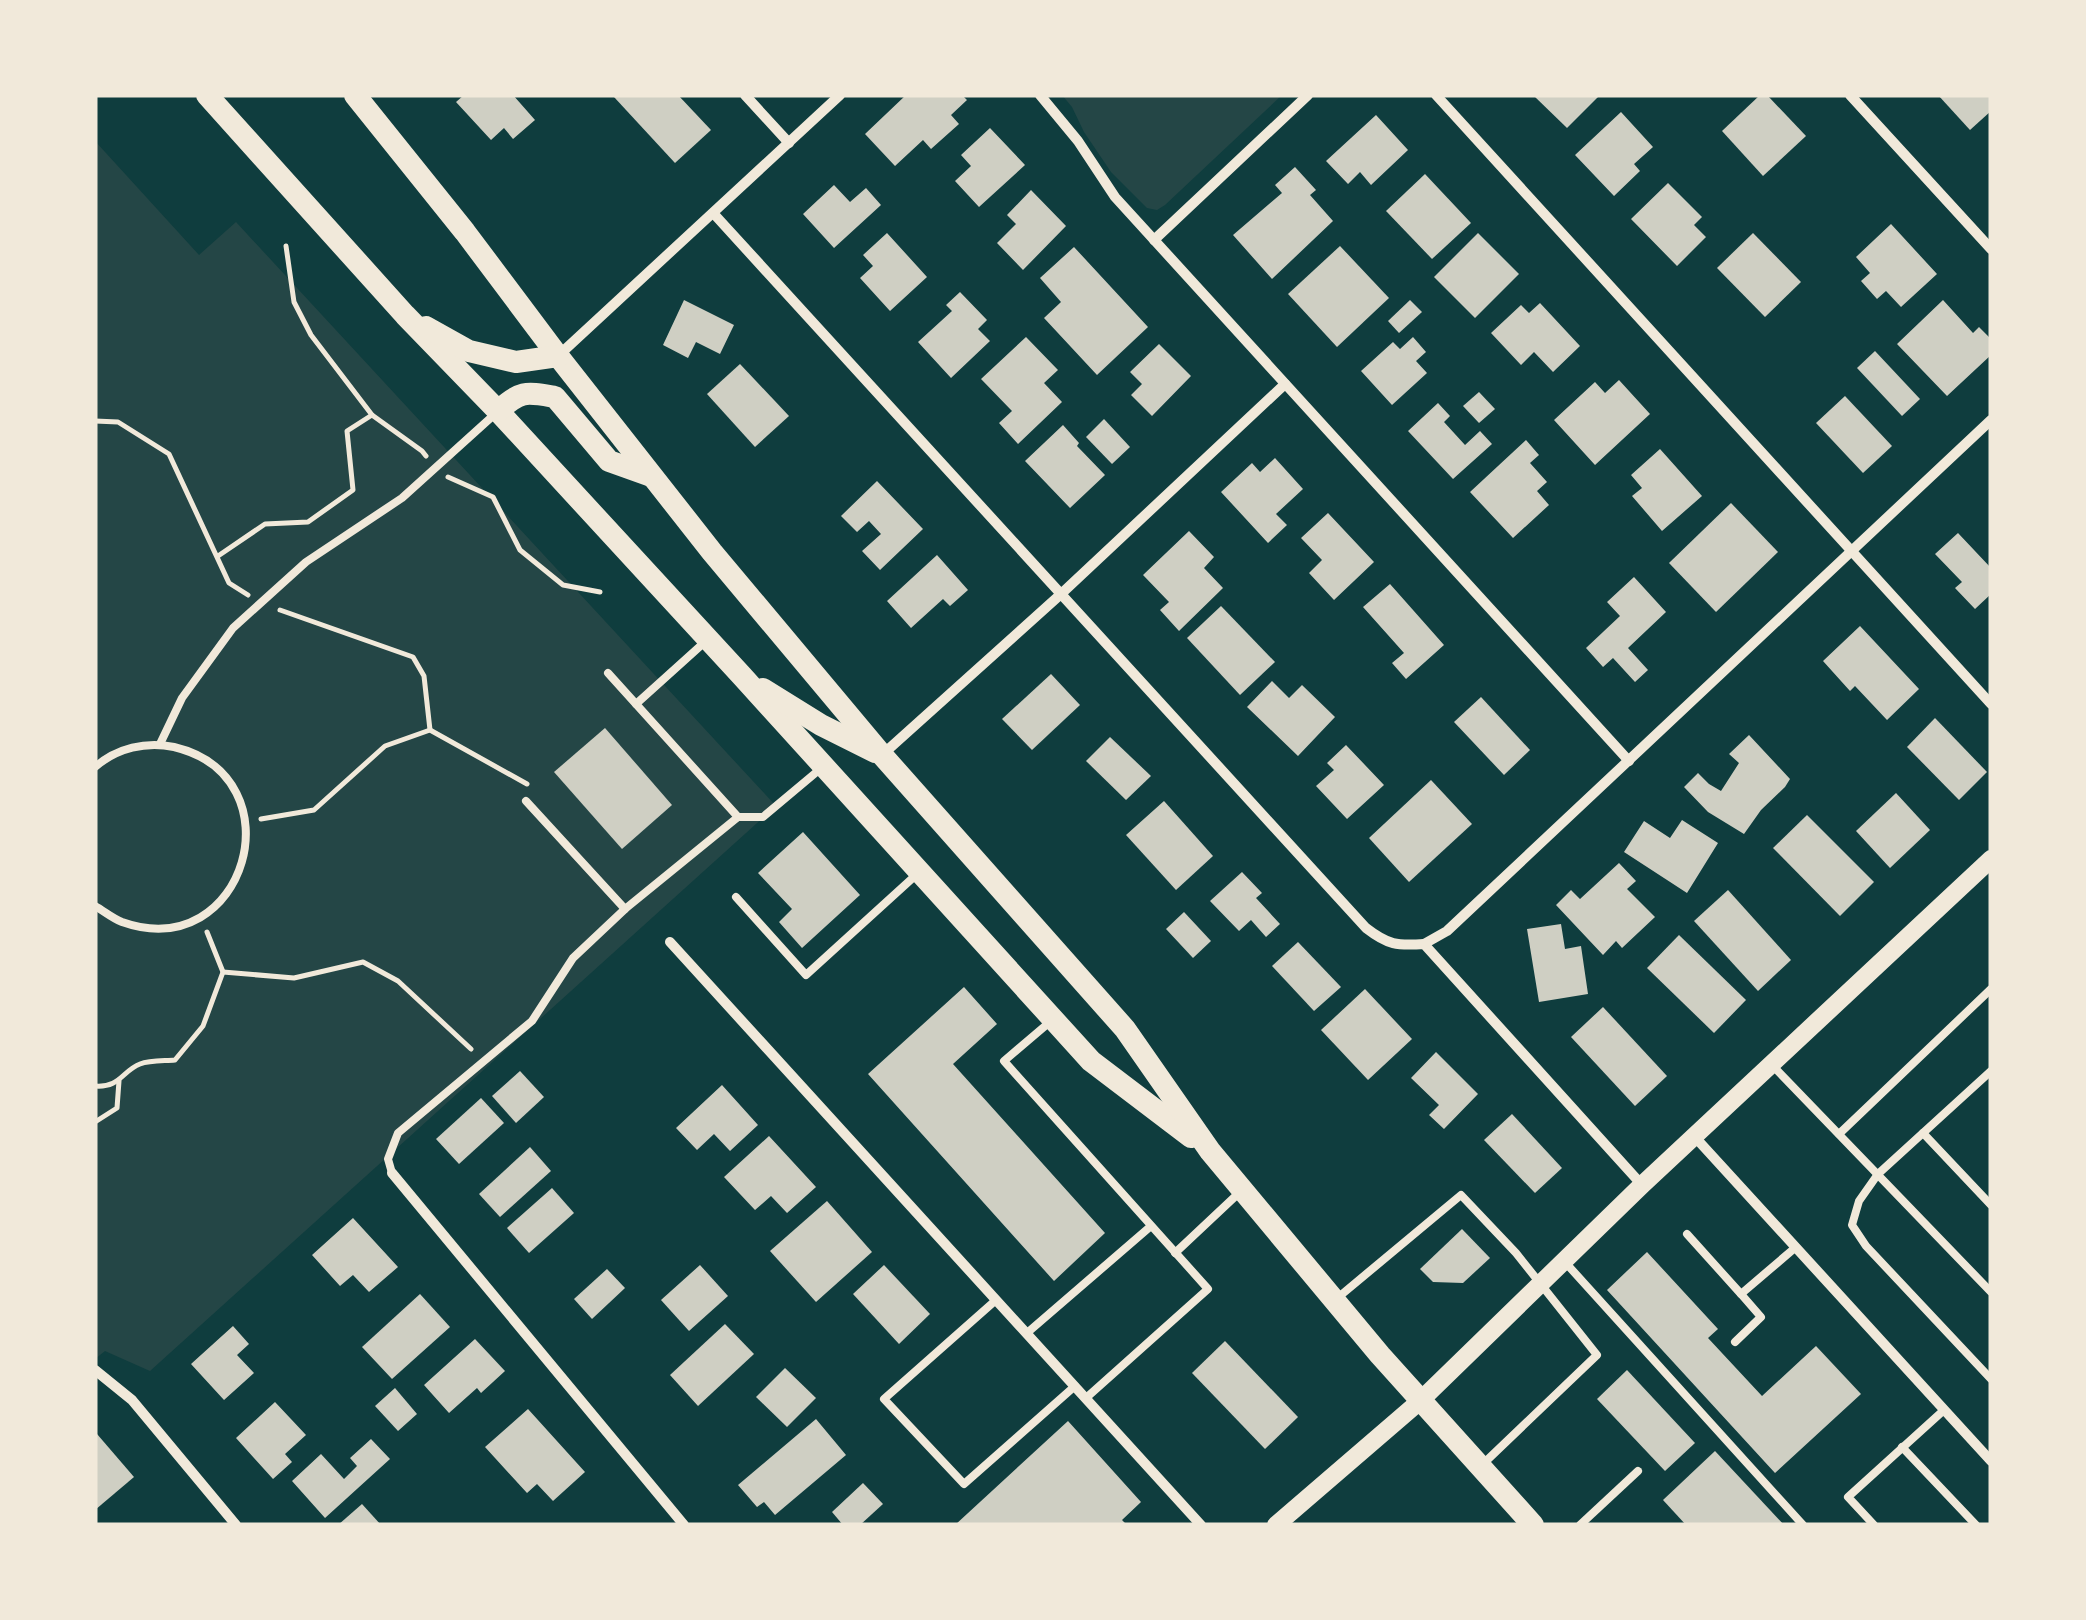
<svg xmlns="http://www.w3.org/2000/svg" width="2086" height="1620" viewBox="0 0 2086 1620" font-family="Ubuntu,sans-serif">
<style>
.green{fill:#244646}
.building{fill:#cfcfc3}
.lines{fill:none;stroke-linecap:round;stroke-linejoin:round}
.path{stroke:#f1e9da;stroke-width:5}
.service{stroke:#f1e9da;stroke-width:8}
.minor{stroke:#f1e9da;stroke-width:10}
.tertiary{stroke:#f1e9da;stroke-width:18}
.primary{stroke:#f1e9da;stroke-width:22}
</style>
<rect width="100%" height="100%" fill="#0f3d3e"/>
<g class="green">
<polygon points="1062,95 1282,95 1165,205 1157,210 1147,208 1111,172 1084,132 1072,107"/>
<polygon points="95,141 199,255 236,222 776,806 150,1371 105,1351 95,1359"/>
</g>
<g class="building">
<polygon points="464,95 513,95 535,120 513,139 504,128 491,140 456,102"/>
<polygon points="616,95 678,95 711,130 675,163 614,97"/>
<polygon points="906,95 962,95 967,100 951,115 959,124 931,149 923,140 895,166 865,134"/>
<polygon points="1533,95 1600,95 1567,128"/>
<polygon points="1760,95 1767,95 1806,136 1763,176 1722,131"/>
<polygon points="1938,95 1991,95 1991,111 1970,130"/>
<polygon points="1621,112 1653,147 1634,164 1640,171 1614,196 1575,155"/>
<polygon points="1376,115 1408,150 1371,185 1360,172 1348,184 1326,161"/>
<polygon points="990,128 1025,165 979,207 955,181 971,166 961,155"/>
<polygon points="1295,167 1316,190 1310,195 1333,221 1272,279 1233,235 1282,193 1275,185"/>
<polygon points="1425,174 1471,223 1432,259 1386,211"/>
<polygon points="1668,183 1702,217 1694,225 1706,237 1677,266 1631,219"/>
<polygon points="834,185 850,202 866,188 881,205 834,248 803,214"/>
<polygon points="1031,190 1066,226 1023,270 997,243 1016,224 1007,215"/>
<polygon points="1891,224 1937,274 1901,307 1886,291 1877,299 1861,281 1870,273 1856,257"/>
<polygon points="887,233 927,277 890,311 860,278 873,266 863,255"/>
<polygon points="1478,233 1519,274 1475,318 1434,277"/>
<polygon points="1753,233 1801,282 1765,317 1717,268"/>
<polygon points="1340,246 1389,298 1337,347 1288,294"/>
<polygon points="1074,247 1148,327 1097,375 1044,318 1061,302 1040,278"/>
<polygon points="960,292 987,320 978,329 990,341 951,378 918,342 952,311 946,305"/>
<polygon points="684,300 734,325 720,354 696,342 688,358 663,345"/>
<polygon points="1410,300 1422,312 1399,333 1388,321"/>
<polygon points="1943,300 1973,333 1979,327 1991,339 1991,355 1947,396 1897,344"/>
<polygon points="1540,303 1580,346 1553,372 1534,352 1521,365 1491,333 1521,305 1529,313"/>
<polygon points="1026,337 1058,370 1044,383 1062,402 1018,444 999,423 1012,411 981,379"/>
<polygon points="1413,337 1426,352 1416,361 1427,373 1392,405 1361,371 1393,342 1400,349"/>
<polygon points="1159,344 1191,376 1152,416 1131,395 1142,384 1130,372"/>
<polygon points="1875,351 1920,399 1902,416 1857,368"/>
<polygon points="740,364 789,416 755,447 707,394"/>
<polygon points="1619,380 1650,414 1595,465 1554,420 1595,382 1605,393"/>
<polygon points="1479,392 1495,409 1479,423 1463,406"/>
<polygon points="1845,396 1892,446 1863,473 1816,423"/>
<polygon points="1438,403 1450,416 1444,422 1465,445 1480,431 1492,444 1453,479 1408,431"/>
<polygon points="1104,419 1130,447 1112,464 1086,437"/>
<polygon points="1063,425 1079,443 1077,446 1105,475 1070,508 1025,461"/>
<polygon points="1526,440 1539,455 1530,463 1547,482 1537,491 1549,505 1513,538 1470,492"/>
<polygon points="1660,449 1702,496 1662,531 1632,496 1642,488 1631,475"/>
<polygon points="1275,458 1303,489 1276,514 1287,525 1268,543 1221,492 1252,463 1260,472"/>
<polygon points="877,481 923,529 880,570 862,551 881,534 869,521 857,532 841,516"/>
<polygon points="1731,503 1778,552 1716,612 1669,563"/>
<polygon points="1328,513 1374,562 1334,600 1309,573 1322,560 1301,538"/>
<polygon points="1189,531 1214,557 1204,568 1223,588 1179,631 1160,610 1169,602 1143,575"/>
<polygon points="1958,533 1991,568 1991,594 1975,609 1955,588 1962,582 1935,554"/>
<polygon points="937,555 968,590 950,606 943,599 911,628 887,601"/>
<polygon points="1634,577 1666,612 1628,648 1648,670 1635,682 1613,658 1603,667 1586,648 1620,616 1607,602"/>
<polygon points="1390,584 1444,645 1406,679 1392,663 1404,653 1363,607"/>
<polygon points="1221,606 1275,662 1240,695 1187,638"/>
<polygon points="1860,626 1919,689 1887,720 1855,686 1850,691 1823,661"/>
<polygon points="1051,674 1080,705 1032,750 1002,719"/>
<polygon points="1272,681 1289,698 1302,685 1335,717 1298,756 1247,707"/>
<polygon points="1481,697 1530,750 1504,775 1454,722"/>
<polygon points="1935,718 1987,772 1959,800 1907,747"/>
<polygon points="605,728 672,805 622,849 554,772"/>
<polygon points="1749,735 1790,779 1785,787 1761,810 1744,834 1708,812 1684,787 1698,773 1709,784 1721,791 1739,763 1729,754"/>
<polygon points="1110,737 1151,776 1126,800 1086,761"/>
<polygon points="1346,745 1384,785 1347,819 1316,786 1334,770 1327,763"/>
<polygon points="1431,780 1472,824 1409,882 1369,838"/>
<polygon points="1896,793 1930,830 1890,868 1856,831"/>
<polygon points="1164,801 1213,856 1176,890 1126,835"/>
<polygon points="1807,815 1874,882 1840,916 1773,848"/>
<polygon points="1682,820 1718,843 1687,893 1624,852 1644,821 1670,838"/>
<polygon points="803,832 860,895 802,948 779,922 792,909 758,873"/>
<polygon points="1619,863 1636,881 1627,889 1655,917 1622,948 1616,941 1603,955 1556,905 1571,890 1580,899"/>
<polygon points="1242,872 1262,893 1256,898 1280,924 1266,937 1251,920 1239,931 1210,901"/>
<polygon points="1728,890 1791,960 1758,991 1694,921"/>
<polygon points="1184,912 1211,941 1193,958 1166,929"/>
<polygon points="1561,924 1565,949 1581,946 1588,994 1539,1002 1527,929"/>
<polygon points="1679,935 1746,1000 1714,1033 1647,968"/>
<polygon points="1298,942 1341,987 1314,1011 1272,966"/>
<polygon points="964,987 997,1024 953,1064 1105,1233 1054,1281 868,1074"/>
<polygon points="1365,989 1412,1039 1368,1080 1321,1030"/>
<polygon points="1603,1007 1667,1076 1635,1106 1571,1037"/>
<polygon points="1436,1052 1478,1094 1444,1129 1429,1115 1439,1105 1411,1078"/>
<polygon points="520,1071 544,1097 516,1123 492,1096"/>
<polygon points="722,1085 758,1125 730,1151 714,1134 697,1150 676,1128"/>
<polygon points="481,1098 504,1123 459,1164 436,1139"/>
<polygon points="1512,1114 1562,1168 1535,1193 1484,1140"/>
<polygon points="769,1136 816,1187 787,1213 771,1196 755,1210 724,1177"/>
<polygon points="530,1147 551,1171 500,1217 479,1194"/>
<polygon points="552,1188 574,1213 529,1253 507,1228"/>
<polygon points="827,1201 872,1252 816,1302 770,1251"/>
<polygon points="353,1218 398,1267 369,1292 353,1275 340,1286 312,1255"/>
<polygon points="1462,1229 1490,1258 1463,1283 1433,1282 1420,1269"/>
<polygon points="1647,1252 1718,1329 1708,1338 1762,1396 1816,1346 1861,1394 1775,1473 1607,1290"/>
<polygon points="700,1265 728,1296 689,1331 661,1300"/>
<polygon points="884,1265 930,1314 899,1344 853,1294"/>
<polygon points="607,1269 625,1288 592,1319 574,1299"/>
<polygon points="420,1294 450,1327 392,1379 362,1347"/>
<polygon points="725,1324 754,1354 698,1406 670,1375"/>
<polygon points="233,1326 249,1344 237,1355 254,1373 224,1400 191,1364"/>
<polygon points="475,1339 505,1371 481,1393 477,1388 449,1413 424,1385"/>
<polygon points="1225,1341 1298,1417 1265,1449 1192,1373"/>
<polygon points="785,1368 816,1398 787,1427 756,1397"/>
<polygon points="1627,1370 1695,1443 1665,1471 1597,1399"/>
<polygon points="395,1388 417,1414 398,1431 375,1406"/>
<polygon points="275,1402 306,1435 285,1454 292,1462 273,1479 236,1438"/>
<polygon points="528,1409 585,1472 553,1501 537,1484 527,1493 485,1447"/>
<polygon points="816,1419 846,1455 775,1515 764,1502 757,1507 738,1485"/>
<polygon points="1068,1421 1141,1502 1122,1520 1127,1525 955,1525"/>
<polygon points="97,1434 134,1477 95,1510 95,1436"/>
<polygon points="371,1439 390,1459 325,1518 292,1481 321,1454 344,1479 357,1466 350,1458"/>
<polygon points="1715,1451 1784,1525 1686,1525 1663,1500"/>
<polygon points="863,1483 883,1504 860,1525 843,1525 832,1512"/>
<polygon points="362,1504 381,1525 338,1525"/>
</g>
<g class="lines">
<g class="path">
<polyline points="286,246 294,302 311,335 372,415"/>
<polyline points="95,421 118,422 169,454 229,583 248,595"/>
<polyline points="448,477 493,497 520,550 563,585 600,592"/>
<polyline points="218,556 265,524 308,522 353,490 347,431 372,415 422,451 426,456"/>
<polyline points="280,610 413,657 424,676 430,730"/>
<polyline points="261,819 314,810 385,746 430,730 527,784"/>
<polyline points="223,972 294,978 363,962 398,981 471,1049"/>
<path d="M95 1086C120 1088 122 1071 140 1064 150 1060 164 1061 175 1060L203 1026 223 972 207 932"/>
<polyline points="95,1122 117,1108 119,1081"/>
</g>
<g class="service">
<polyline points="608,673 738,817"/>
<polyline points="636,704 707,640"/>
<polyline points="160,744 182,698 233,628 306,562 402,498 495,414"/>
<path d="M95 767C117 748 146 741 174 747 300 777 246 966 122 922 112 918 104 911 95 906"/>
<polyline points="526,801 625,909"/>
<polyline points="736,897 806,975 916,875"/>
<polyline points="1051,1021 1004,1061 1208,1289 1086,1398"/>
<polyline points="1772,1065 1991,1292"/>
<polyline points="1991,1071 1878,1174 1859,1201 1852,1225 1866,1246 1991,1379"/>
<polyline points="1923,1133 1991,1205"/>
<polyline points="1839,1134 1991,989"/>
<polyline points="392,1173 388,1159 398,1133 532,1021 573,958 625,909 738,817 763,817 819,770"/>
<polyline points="1687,1234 1741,1294 1796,1247"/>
<polyline points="1175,1253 1241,1191"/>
<polyline points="1564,1261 1803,1525"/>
<polyline points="996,1300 884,1399 964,1484 1075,1386"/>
<polyline points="1335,1300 1461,1195 1516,1253 1597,1355 1483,1464"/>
<polyline points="1027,1333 1151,1226"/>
<polyline points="1735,1342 1761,1317 1741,1294"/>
<polyline points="1902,1447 1976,1525"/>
<polyline points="1580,1525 1638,1471"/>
<polyline points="1874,1525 1848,1497 1944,1410"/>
</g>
<g class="minor">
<polyline points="745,95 789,143"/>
<polyline points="1040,95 1078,141 1115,197 1629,761"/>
<polyline points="1436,95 1991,704"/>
<polyline points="1850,95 1991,249"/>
<path d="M714 214 1366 928C1388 945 1397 946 1424 944L1642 1185"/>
<polyline points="1154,240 1308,95"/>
<polyline points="558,356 840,95"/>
<polyline points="882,755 1061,594 1285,384"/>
<polyline points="670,942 1201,1525"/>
<polyline points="1424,944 1447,931 1991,420"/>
<polyline points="1694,1136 1991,1461"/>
<polyline points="392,1173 684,1525"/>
<polyline points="95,1370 132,1400 236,1525"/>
</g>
<polyline class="tertiary" points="1276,1525 1420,1401 1642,1185 1991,859"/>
<g class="primary">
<polyline points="207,95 405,315 498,411 742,676 1091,1061 1191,1137"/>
<polyline points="355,95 465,232 558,356 712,552 882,755 1125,1029 1210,1151 1380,1355 1533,1525"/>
<polyline points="426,327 469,351 516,362 558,356"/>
<path d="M498 411C521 390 526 392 555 397L609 461 651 476"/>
<polyline points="763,689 821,725 875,752"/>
</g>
</g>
<rect width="2086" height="1620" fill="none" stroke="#f1e9da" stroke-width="195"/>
</svg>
